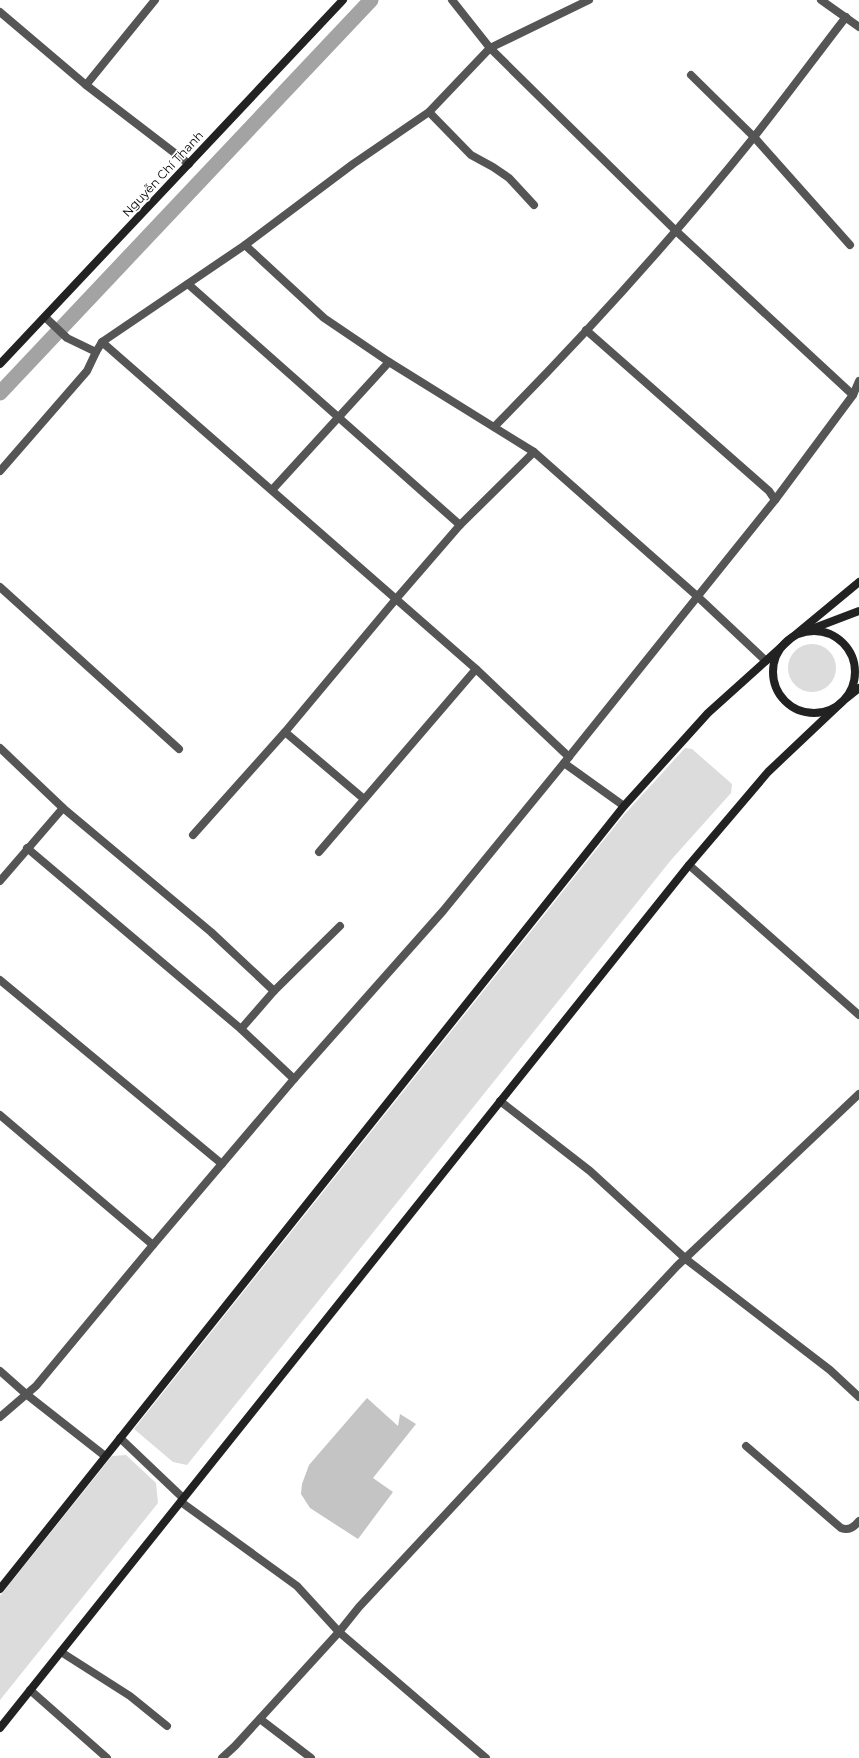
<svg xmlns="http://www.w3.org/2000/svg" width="859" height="1758" viewBox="0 0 859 1758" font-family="Montserrat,sans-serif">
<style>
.green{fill:#dcdcdc}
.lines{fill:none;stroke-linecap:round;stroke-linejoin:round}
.canal{stroke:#a3a3a3;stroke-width:15}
.building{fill:#c4c4c4}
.lane{stroke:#555;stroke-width:8}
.street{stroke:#555;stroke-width:8}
.secondary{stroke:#222;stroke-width:8}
.labels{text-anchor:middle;stroke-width:3.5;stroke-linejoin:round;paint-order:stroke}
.street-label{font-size:12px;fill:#000;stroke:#fff}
</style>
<rect width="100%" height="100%" fill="#fff"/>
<g class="green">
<circle cx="812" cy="668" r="24"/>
<polygon points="685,748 692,749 732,784 731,793 671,860 187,1465 173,1462 134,1429 623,816"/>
<polygon points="126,1455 156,1483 158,1503 0,1700 0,1596 112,1456"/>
</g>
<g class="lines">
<polyline class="canal" points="0,393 371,0"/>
</g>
<polygon class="building" points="367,1398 398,1426 400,1414 416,1424 373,1478 393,1492 358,1539 310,1508 301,1494 302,1484 309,1465"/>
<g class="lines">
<polyline class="lane" points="689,865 859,1015"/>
<g class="street">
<polyline points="452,0 490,48 566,123 675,230 853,395"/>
<polyline points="821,0 859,27"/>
<polyline points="0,12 86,85 189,164"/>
<polyline points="691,75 754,137 850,245"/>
<polyline points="86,85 155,0"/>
<polyline points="429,112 471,155 493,167 509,178 534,205"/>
<polyline points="245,245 324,318 389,362 534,452 697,596 766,661"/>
<polyline points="188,284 460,525"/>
<polyline points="45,317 67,338 96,352 102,342 245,245 353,164 429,112 490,48 589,0"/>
<polyline points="586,330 769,491 775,500"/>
<polyline points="102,342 476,669 569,757"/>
<path d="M494 427C585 335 673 238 754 137 785 98 815 57 846 17"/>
<polyline points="0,471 87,371 96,352"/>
<polyline points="272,490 389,362"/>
<polyline points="0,587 179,749"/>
<polyline points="285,732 364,799"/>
<polyline points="0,748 63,808 211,932 274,991"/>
<polyline points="564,763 624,806"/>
<polyline points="193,835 285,732 396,599 460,525 534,452"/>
<polyline points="27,848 241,1029 294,1079"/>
<polyline points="319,852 476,669"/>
<polyline points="0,881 63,808"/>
<polyline points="0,980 222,1164"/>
<polyline points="241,1029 274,991 340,926"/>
<polyline points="500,1101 590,1171 687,1260 830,1370 859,1397"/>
<polyline points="0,1115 153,1245"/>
<polyline points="0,1371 26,1394 105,1456"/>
<polyline points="0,1417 36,1386 153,1245 294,1079 443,911 564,763 775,500 853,395 859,381"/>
<polyline points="120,1438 183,1498"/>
<path d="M746 1446 841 1528C849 1531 854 1527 859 1521"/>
<polyline points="181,1502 297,1586 339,1632 486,1758"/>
<polyline points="61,1652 130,1696 167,1726"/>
<polyline points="30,1690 107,1758"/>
<polyline points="260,1719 311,1758"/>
<polyline points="222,1758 235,1746 339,1632 359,1607 677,1266 859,1094"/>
</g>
<g class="secondary">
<polyline points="0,364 343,0"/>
<polyline points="809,630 859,611"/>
<circle cx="814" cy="672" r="41"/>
<polyline points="0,1589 624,806 708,713 789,640 859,582"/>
<polyline points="0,1728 689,865 768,772 843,701 859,688"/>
</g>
</g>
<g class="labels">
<g class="street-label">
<text transform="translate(163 174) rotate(-47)" y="4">Nguyễn Chí Thanh</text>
</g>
</g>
</svg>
